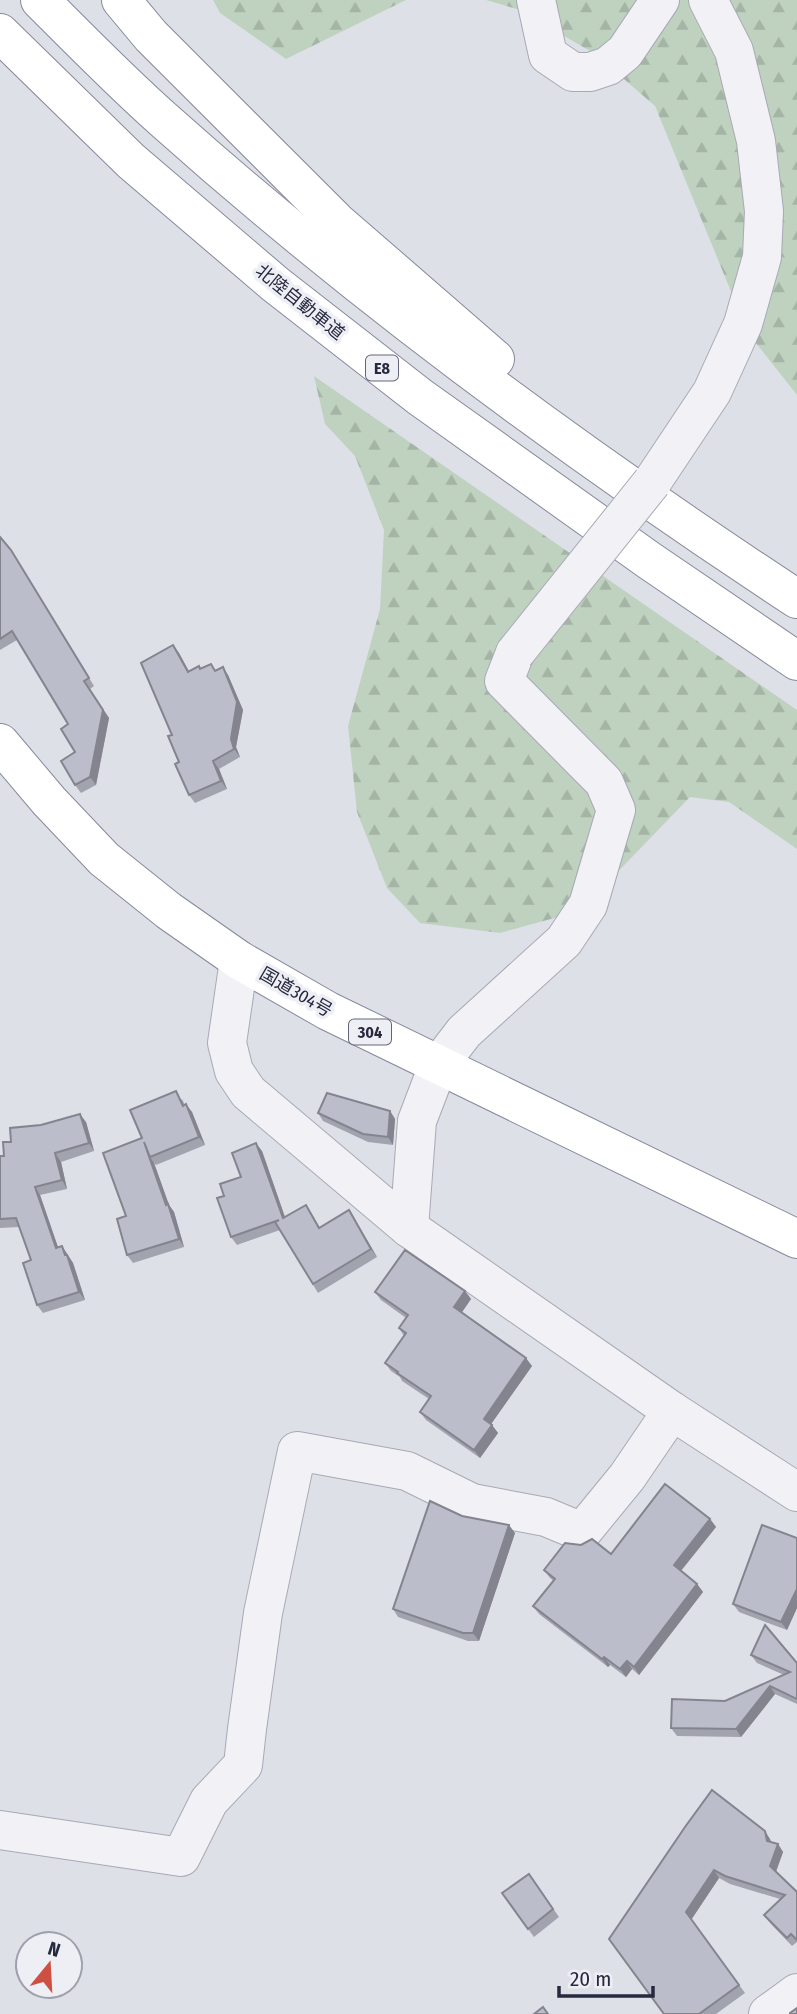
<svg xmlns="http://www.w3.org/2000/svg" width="797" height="2014" viewBox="0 0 797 2014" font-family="'Fira Sans Condensed','Noto Sans JP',sans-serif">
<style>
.forest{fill:url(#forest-firs)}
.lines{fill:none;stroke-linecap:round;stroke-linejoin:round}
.minor-casing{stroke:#a7a9b5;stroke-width:40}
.highway-casing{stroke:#86899e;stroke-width:40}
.minor{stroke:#f1f1f6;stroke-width:38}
.highway{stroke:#fff;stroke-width:38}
.minor-bridge-casing{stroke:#a7a9b5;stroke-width:40;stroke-linecap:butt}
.minor-bridge{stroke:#f1f1f6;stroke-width:38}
.wall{fill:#a1a3af}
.shaded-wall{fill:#83848e}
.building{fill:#bbbdcb;stroke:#83848e;stroke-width:2}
.labels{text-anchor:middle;stroke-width:7;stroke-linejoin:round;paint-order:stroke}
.shield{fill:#eeeff5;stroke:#636576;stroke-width:2}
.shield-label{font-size:16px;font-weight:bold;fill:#272a3f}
.street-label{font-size:18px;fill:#272a3f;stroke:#eeeff5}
</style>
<defs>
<pattern id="forest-firs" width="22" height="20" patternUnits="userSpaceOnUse" patternTransform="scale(1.75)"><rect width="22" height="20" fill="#bfd2bf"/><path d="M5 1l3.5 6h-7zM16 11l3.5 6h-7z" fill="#a4b4a5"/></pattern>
</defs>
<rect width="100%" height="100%" fill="#dee0e8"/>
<g class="forest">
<polygon points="213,0 406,0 286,59 220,13"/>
<polygon points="486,0 797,0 797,395 748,333 655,106 595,54 520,10"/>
<polygon points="314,376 797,710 797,849 729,802 690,797 580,911 500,933 420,923 387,888 357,812 348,726 380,609 384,530 355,456 325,424"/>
</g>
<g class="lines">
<g class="minor-casing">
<g id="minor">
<polyline points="536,0 548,55 573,72 590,72 608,66 625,52 660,0"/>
<polyline points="652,482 712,392 743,324 762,257 764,211 756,141 734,51 708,0"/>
<polyline points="239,960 227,1043 234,1071 248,1092 409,1228 672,1411 797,1492"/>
<polyline points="409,1228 417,1121 438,1066 464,1032 564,941 588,905 616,810 604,782 504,681 515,653"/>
<polyline points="0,1830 181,1857 209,1801 243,1765 247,1729 263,1613 297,1451 407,1471 472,1503 546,1517 582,1532 627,1477 672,1411"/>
<polyline points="768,2014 797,1993"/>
</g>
</g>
<g class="highway-casing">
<g id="highway">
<path d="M40 0C81 41 122 83 165 121 362 297 576 454 797 599"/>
<polyline points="121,0 151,36 336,221 495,359"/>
<polyline points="0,33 131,161 275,284 420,397 650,561 797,661"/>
<polyline points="0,743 49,801 104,859 169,911 239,960 328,1011 797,1239"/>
</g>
</g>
<use href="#minor" class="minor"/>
<use href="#highway" class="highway"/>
<g class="minor-bridge-casing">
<polyline id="minor-bridge" points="515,653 652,482"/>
</g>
<use href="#minor-bridge" class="minor-bridge"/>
</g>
<g class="wall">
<polygon points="0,537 16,558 94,686 90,689 109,718 96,785 81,793 75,785 75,752 68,724 17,640 0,650"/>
<polygon points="179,653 189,671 201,669 216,671 228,675 243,710 236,747 240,757 219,769 227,789 195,803 189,795 172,735"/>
<polygon points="182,1099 185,1105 192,1112 205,1145 156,1165 154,1163 169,1205 174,1212 184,1247 133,1263 127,1255 126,1216 142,1138"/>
<polygon points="390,1111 395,1119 393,1145 368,1142 323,1121 318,1113"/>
<polygon points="86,1122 94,1151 61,1162 67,1189 40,1195 58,1247 62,1246 73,1263 85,1300 43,1313 37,1305 31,1260 19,1227 0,1228 0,1156 4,1156 11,1142"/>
<polygon points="262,1151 285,1217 311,1213 320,1228 349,1210 377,1257 318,1293 280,1230 237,1245 231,1237 241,1177"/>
<polygon points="465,1291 471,1299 462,1312 532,1366 491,1424 498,1433 480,1458 426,1420 420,1412 429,1399 402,1381 400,1377 391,1371 385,1363 404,1336 399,1328 406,1318 381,1300 375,1292"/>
<polygon points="462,1516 515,1533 479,1641 468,1641 398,1617 393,1609"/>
<polygon points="710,1519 716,1527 681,1571 697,1584 703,1592 639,1675 632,1669 626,1677 610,1665 608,1667 539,1614 533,1606 554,1581 550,1578 544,1570 611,1554"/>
<polygon points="797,1538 797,1608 787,1630 739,1612 733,1604"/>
<polygon points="751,1655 797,1663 797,1704 775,1694 741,1737 677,1736 671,1728 725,1701 784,1675 757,1663"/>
<polygon points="685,1827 770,1839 771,1842 778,1844 783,1852 776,1872 797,1892 797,1942 792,1946 770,1923 764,1915 780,1899 730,1884 719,1878 691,1920 745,1993 716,2014 664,2014"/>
<polygon points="529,1874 559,1917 534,1937 502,1893"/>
</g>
<g class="shaded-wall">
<polygon points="173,645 179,653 193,680 188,672"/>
<polygon points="223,667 228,675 243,710 236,747 240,757 234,749 231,739"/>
<polygon points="84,681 109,718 96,785 90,777"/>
<polygon points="213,761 219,769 227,789 221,781"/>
<polygon points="186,1104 192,1112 205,1145 199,1137"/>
<polygon points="390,1111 395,1119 393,1145 388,1137"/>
<polygon points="80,1114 86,1122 94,1151 89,1143"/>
<polygon points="144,1142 150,1157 154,1163 169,1205 174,1212 184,1247 179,1239"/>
<polygon points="256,1143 262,1151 288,1226 283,1218"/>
<polygon points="55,1153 61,1162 67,1189 62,1180"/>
<polygon points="35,1187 40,1195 61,1256 56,1248"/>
<polygon points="349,1210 354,1218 377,1257 371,1249"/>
<polygon points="62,1246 73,1263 85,1300 79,1292"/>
<polygon points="465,1291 471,1299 460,1315 454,1307"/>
<polygon points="526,1358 532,1366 489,1427 484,1419"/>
<polygon points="492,1425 498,1433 480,1458 474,1450"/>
<polygon points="710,1519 716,1527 679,1573 674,1565"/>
<polygon points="509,1525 515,1533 479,1641 473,1633"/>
<polygon points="697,1584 703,1592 639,1675 634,1667"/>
<polygon points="797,1589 797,1608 787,1630 781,1622"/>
<polygon points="604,1657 610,1665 608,1667 602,1659"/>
<polygon points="627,1661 632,1669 626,1677 620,1669"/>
<polygon points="770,1686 775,1694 741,1737 736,1729"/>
<polygon points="765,1831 770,1839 773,1849 767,1841"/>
<polygon points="778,1844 783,1852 775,1874 770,1866"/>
<polygon points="714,1870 719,1878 691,1920 686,1912"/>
</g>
<g class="building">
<polygon points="0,537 11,550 89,678 84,681 103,710 90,777 75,785 61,761 75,752 61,729 68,724 12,631 0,639"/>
<polygon points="173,645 188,672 199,666 200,669 211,664 215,671 223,667 237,702 231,739 234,749 213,761 221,781 189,795 175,764 179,762 168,736 172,735 141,663"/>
<polygon points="176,1091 183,1106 186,1104 199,1137 150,1157 144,1142 166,1205 168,1204 179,1239 127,1255 117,1219 126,1216 103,1153 142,1138 130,1110"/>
<polygon points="327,1093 390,1111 388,1137 363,1134 318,1113"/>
<polygon points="80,1114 89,1143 55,1153 62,1180 35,1187 56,1248 62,1246 65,1255 67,1255 79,1292 37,1305 23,1263 31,1260 16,1218 0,1219 0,1156 4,1156 3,1142 11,1142 10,1128 41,1125"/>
<polygon points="256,1143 283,1218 306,1205 319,1228 349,1210 371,1249 313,1284 275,1222 279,1220 231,1237 217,1198 224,1196 220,1184 241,1177 232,1153"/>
<polygon points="405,1250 465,1291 454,1307 526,1358 484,1419 492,1425 474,1450 420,1412 431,1396 397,1373 398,1372 385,1363 406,1333 399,1328 408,1315 375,1292"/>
<polygon points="665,1484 710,1519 674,1565 697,1584 634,1667 627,1661 620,1669 604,1657 602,1659 533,1606 555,1579 544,1570 565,1543 581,1545 592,1539 611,1554"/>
<polygon points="430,1501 462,1516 509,1525 473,1633 463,1633 393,1609"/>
<polygon points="762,1525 797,1538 797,1589 781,1622 733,1604"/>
<polygon points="765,1625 797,1663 797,1699 770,1686 736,1729 671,1728 672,1699 725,1701 790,1672 751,1655"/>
<polygon points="712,1790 765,1831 767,1841 778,1844 770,1866 797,1892 797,1940 791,1934 787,1938 764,1915 785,1895 725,1876 714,1870 686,1912 739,1985 699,2014 664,2014 609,1939 685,1827"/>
<polygon points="529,1874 553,1909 528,1929 502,1893"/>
<polygon points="543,2007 548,2014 534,2014"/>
<polygon points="797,2008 797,2014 790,2014 790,2013"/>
</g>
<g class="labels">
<g class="shield">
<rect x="366" y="355.5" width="32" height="25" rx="5"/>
<rect x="349" y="1019.5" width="42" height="25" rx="5"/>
</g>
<g class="shield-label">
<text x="382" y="374">E8</text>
<text x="370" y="1038">304</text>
</g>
<g class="street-label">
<text transform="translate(300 302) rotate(39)" y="6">北陸自動車道</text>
<text transform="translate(296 992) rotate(30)" y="6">国道304号</text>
</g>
</g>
<g transform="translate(49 1965) rotate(18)"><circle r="33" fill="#eeeff5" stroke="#9ea0ac" stroke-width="2"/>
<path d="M0-5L12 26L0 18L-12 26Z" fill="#ce5042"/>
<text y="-10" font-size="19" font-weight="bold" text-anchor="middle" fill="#272a3f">N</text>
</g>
<path d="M559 1986v10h94v-10" fill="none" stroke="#272a3f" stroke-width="3.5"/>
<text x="570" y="1986" font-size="21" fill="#272a3f" stroke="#eeeff5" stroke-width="5" paint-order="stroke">20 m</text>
</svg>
